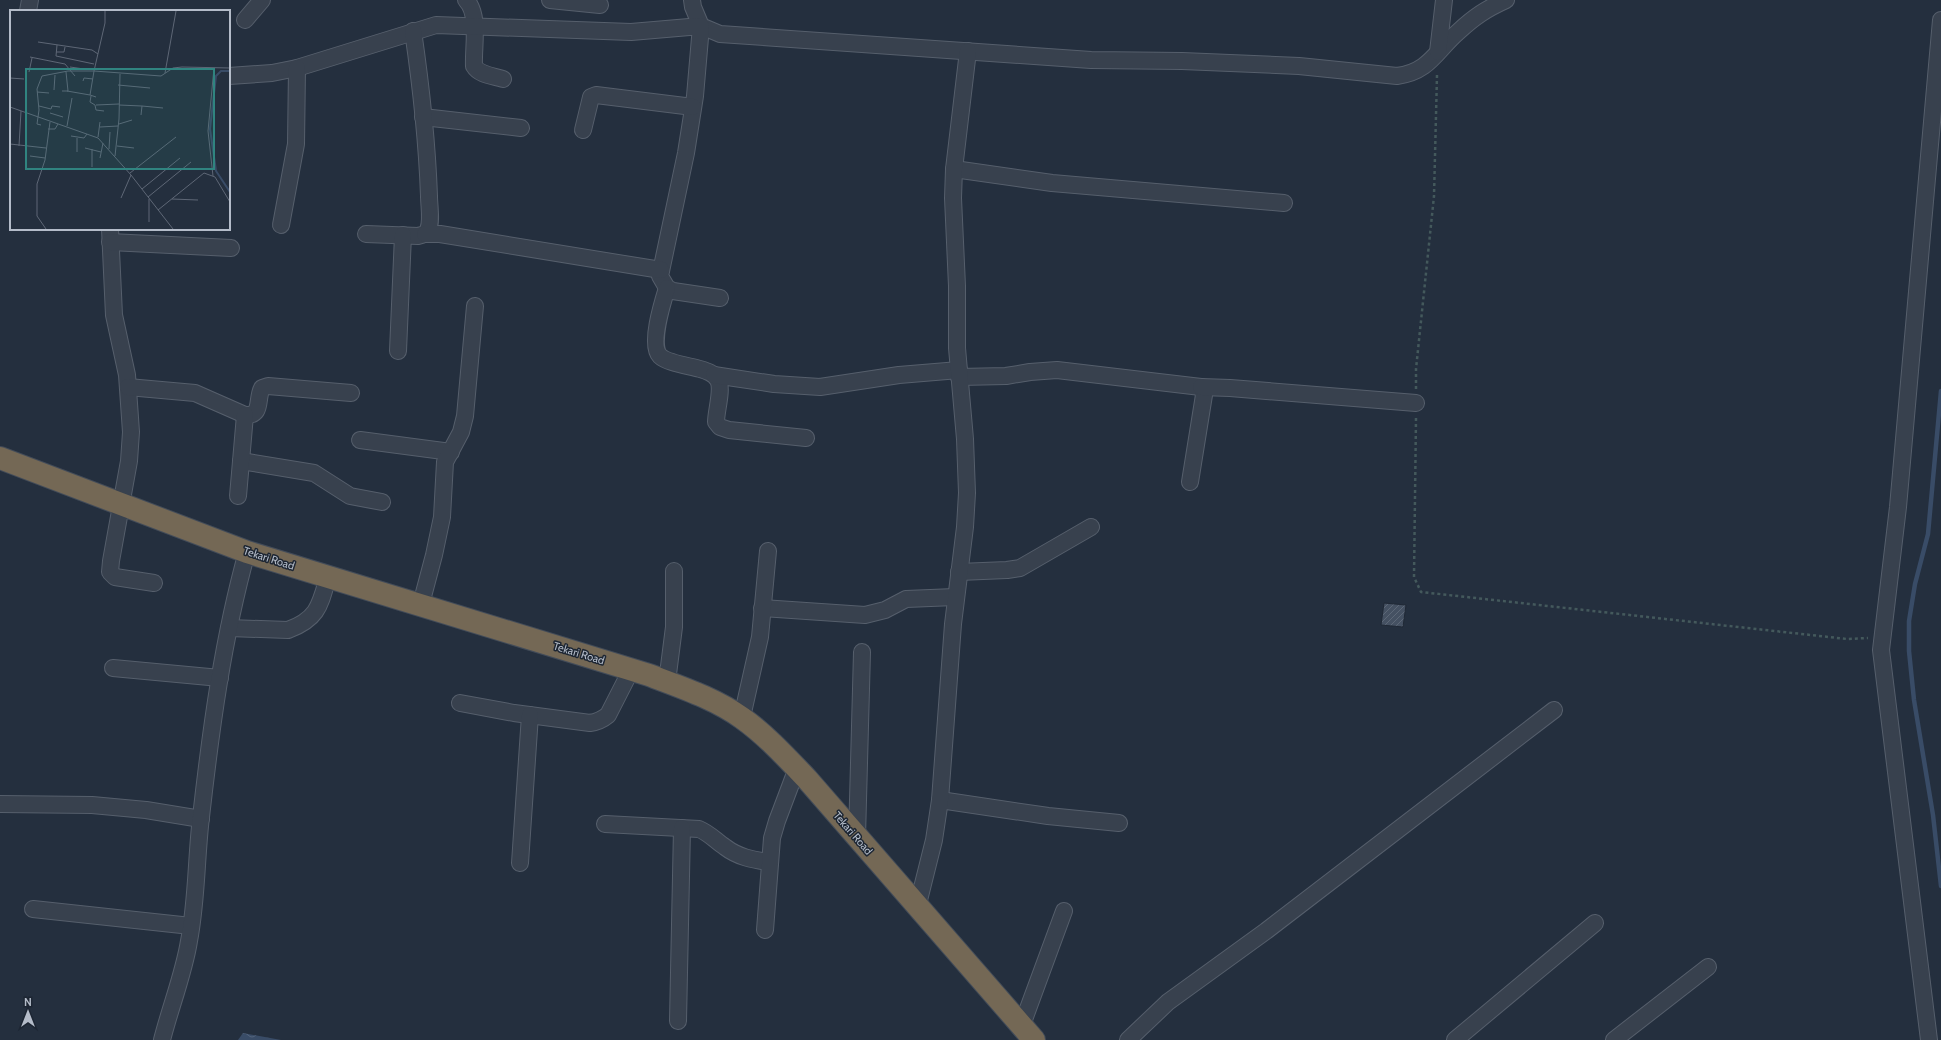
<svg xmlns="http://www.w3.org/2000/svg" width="1941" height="1040" viewBox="0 0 1941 1040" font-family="Cabin,sans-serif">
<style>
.water{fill:url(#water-waves)}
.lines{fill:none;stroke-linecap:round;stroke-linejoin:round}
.stream{stroke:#394c67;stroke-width:4.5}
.building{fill:url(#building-hatch);stroke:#1f2835}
.street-casing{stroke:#565f6c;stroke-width:18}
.highway-casing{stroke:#434c59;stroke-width:24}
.path{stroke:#44595c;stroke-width:2.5;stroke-dasharray:3 3;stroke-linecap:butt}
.street{stroke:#38414e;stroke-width:16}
.highway{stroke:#746855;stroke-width:22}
.labels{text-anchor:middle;stroke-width:3;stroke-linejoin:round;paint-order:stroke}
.street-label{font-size:11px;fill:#b4bcc9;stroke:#1d2633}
.inset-river{fill:none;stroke:#394c67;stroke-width:2}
.inset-road{fill:none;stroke:#5e6776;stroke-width:1}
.view{fill:#308480;fill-opacity:0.15;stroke:#308480;stroke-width:2}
.inset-edge{fill:none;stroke:#b4bcc9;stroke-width:2}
</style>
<defs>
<pattern id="water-waves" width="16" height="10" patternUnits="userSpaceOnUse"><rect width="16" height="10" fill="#394c67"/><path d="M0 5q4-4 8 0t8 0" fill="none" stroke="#53647b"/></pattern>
<pattern id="building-hatch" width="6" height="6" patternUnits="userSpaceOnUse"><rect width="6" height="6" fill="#455162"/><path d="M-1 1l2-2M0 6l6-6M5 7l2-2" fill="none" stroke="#5d6877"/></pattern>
</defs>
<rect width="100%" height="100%" fill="#242f3e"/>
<polygon class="water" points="243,1033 281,1040 238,1040"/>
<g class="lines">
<polyline class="stream" points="1941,391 1928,534 1915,584 1909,621 1909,651 1914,700 1933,815 1941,886"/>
</g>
<polygon class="building" points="1384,603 1406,605 1403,627 1381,625"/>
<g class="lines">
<g class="street-casing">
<g id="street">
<path d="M466 0C480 14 473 47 474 66 479 75 494 76 503 79"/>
<polyline points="550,0 600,5"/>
<path d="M692 0 693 7 701 26 720 34 1091 60 1182 61 1299 66 1397 76C1429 72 1436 51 1458 32 1474 17 1486 9 1506 0"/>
<polyline points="28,11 30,0"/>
<polyline points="245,20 262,0"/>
<polyline points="1438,52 1444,0"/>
<polyline points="229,76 272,73 297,68 436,25 631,32 701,26 695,96 686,153 660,276 667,288 673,291 720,298"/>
<polyline points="423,117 521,128"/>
<polyline points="583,130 591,97 596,95 693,107"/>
<polyline points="954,169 1052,183 1284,203"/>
<polyline points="281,225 296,144 297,68"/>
<polyline points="110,229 114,315 127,375 131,432 129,461 111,561 110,572 115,577 154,583"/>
<path d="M366 234 418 236C422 235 426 234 428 230 432 221 429 206 429 196 427 141 421 86 413 31"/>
<polyline points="425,234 440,234 661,270"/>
<polyline points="110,242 231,248"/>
<path d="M667 288C663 301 649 345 660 356 667 363 690 366 700 369 707 371 714 373 718 380 723 389 716 411 716 422L720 427 729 430 806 438"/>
<polyline points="398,351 403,235"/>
<polyline points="714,375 774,384 820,387 899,375 959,370"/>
<polyline points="959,377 1006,376 1030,372 1057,370 1201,387 1204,395 1190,482"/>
<path d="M128 387 195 393 245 415C263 416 256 399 262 388L268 386 351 393"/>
<polyline points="1201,387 1230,388 1416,403"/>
<polyline points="360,440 451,452"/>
<polyline points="241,461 314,473 350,496 382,502"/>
<polyline points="238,496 245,415"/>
<polyline points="959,572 1007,570 1020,568 1091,527"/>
<polyline points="421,604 434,555 442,517 445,462 461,432 465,416 475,306"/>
<polyline points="762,608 865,615 885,610 906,599 955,597"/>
<path d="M229 628 288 630C318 619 320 605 328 577"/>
<polyline points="113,668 220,678"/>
<polyline points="667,682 674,627 674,571"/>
<path d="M460 703 514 713 590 723C597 722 602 720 608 715L631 670"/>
<polyline points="742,717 760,637 768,551"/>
<polyline points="940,800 1048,816 1119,823"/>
<polyline points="0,804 92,805 146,810 201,819"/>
<path d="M605 824 699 829C709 833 716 841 725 847 738 857 753 860 769 862"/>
<polyline points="857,837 862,652"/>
<polyline points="520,863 530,715"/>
<polyline points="917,908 934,840 940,800 953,624 965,527 967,493 965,439 957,348 957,286 953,198 954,169 968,51"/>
<polyline points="33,909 191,926"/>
<polyline points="765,930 772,838 777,821 797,768"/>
<polyline points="678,1021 682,828"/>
<polyline points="1022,1025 1064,911"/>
<path d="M162 1040C170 1008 184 973 189 941 197 899 196 859 201 817 211 728 223 638 247 552"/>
<polyline points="1128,1040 1168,1002 1266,931 1554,710"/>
<polyline points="1455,1040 1595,923"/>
<polyline points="1614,1040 1708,967"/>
<polyline points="1929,1040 1881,650 1898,507 1941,20"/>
</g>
</g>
<g class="highway-casing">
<path id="highway" d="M0 458 247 552 649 675C680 687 714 698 742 718 766 735 787 758 807 779L1034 1040"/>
</g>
<g class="path">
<polyline points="1416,389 1416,369 1434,196 1437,75"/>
<polyline points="1416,418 1414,577 1421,592 1847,639 1868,638"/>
</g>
<use href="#street" class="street"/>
<use href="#highway" class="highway"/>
</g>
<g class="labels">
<g class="street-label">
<text transform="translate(269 558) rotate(18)" y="4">Tekari Road</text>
<text transform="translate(579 653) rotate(17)" y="4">Tekari Road</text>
<text transform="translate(853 833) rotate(49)" y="4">Tekari Road</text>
</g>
</g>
<g transform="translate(10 10)">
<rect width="220" height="220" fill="#242f3e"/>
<path class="inset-river" d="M220 61H211L206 66 200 119 206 161 220 182"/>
<path class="inset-road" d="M95 1V13L84 61 151 66 163 58 172 57 220 58M28 32 82 40 88 44M47 35 46 46 84 54M46 42H54L55 37M20 47 55 54 65 66M60 57 74 59M19 62 22 48M155 63 166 1M0 68 14 69M73 71 74 68 83 69M108 75 140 78M44 80 45 65M52 81H58L56 62M57 81 80 85M27 82 39 83M81 86 80 92 85 95 86 100 94 101M86 95 109 94M109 95 132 96 131 105M29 96 41 99 42 96 50 97M132 96 153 98M0 97 88 128 121 165 163 219M40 103 53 107M109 114 122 110M31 115 27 114 29 100 27 79 32 66 58 61H84L80 85 86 87M57 116 62 88M90 117 108 116M38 119H45L48 114M61 126 74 128 77 124M88 127 90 112M0 134 36 138M9 136 11 101M107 136 124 138M75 138 91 142M99 139 100 122M67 142V128M20 146 35 148M105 146 109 109 110 64M90 148 93 133M82 157V139M120 163 166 127M203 166 198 121 204 58M132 179 170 148M138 187 181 152M111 188 121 165M139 189V212M162 189 188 190M148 200 194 163 205 167 220 192M36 219 27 206V174L35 150 40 112"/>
<path class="view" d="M16 59H204V159H16Z"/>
<rect width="220" height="220" class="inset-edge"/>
</g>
<g transform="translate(28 1012)" stroke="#1d2633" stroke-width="3" paint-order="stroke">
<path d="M0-3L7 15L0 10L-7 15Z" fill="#b4bcc9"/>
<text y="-6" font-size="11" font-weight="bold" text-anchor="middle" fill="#b4bcc9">N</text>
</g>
</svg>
